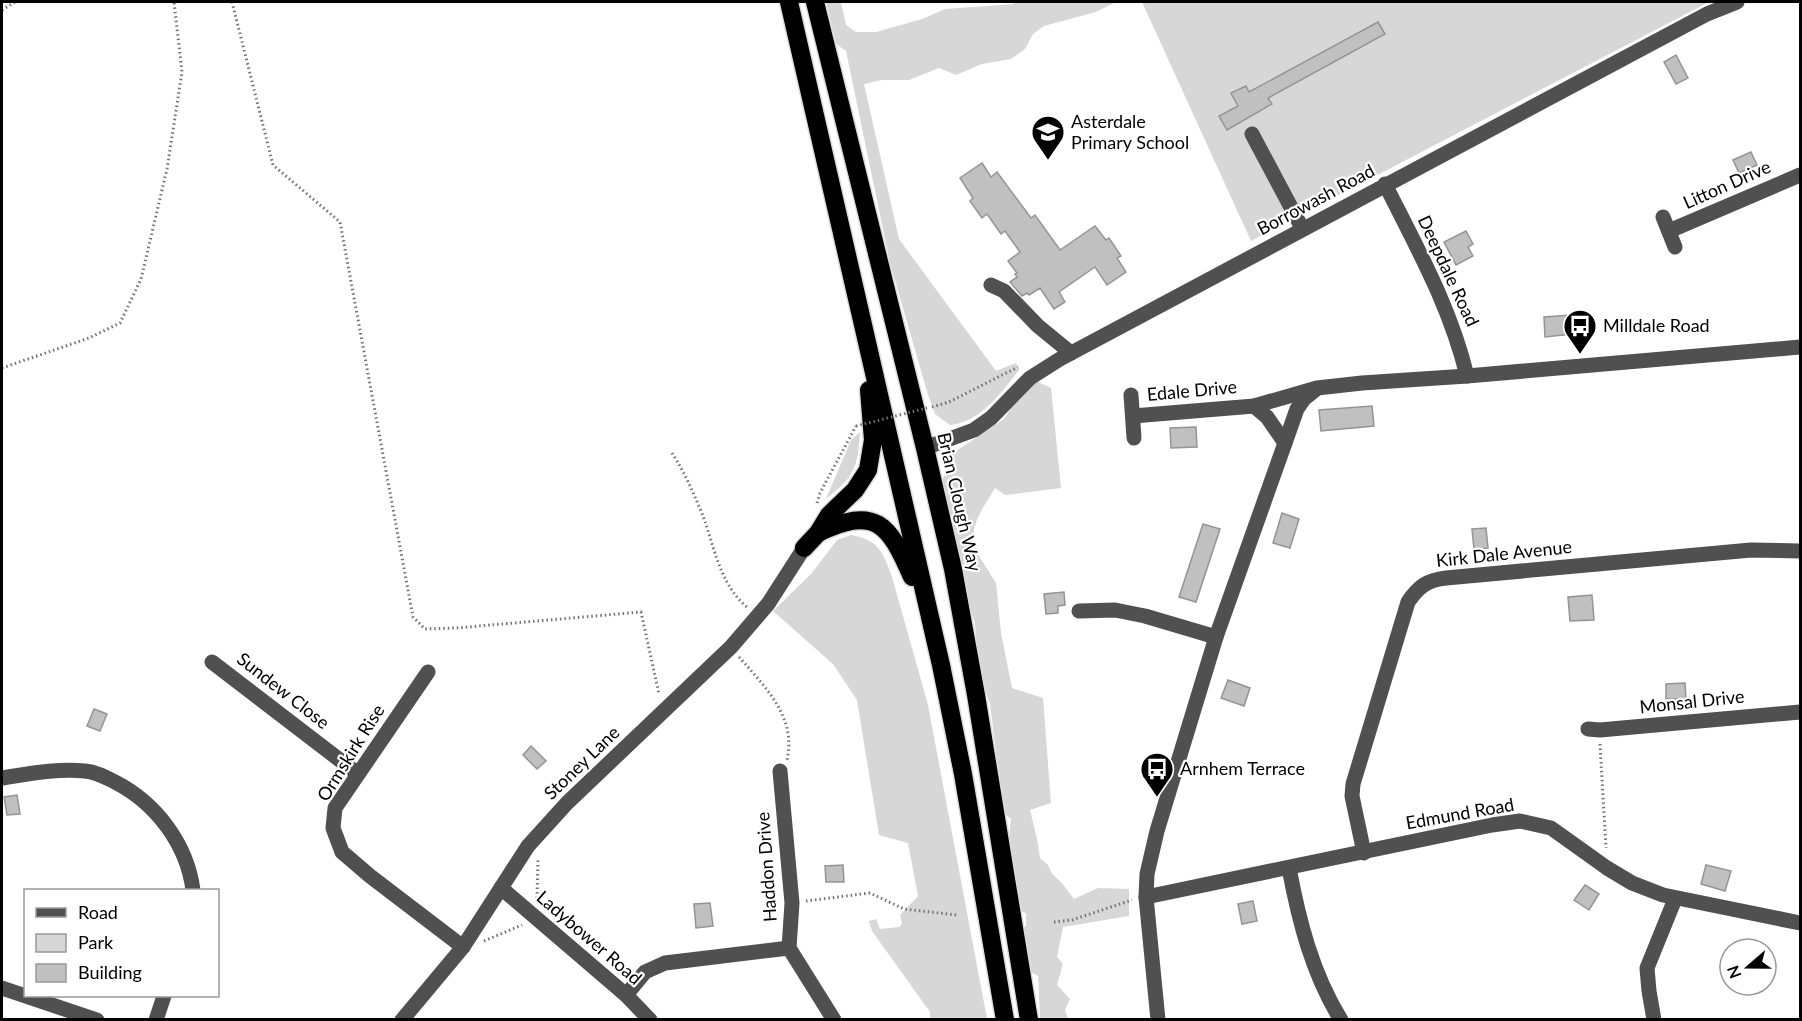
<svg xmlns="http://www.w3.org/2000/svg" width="1802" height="1021" viewBox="0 0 1802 1021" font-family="Lato,sans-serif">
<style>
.green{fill:#d7d7d7}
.building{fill:#c0c0c0;stroke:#949494;stroke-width:1.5}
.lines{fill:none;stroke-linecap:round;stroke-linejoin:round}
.highway-casing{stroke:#dbdbdb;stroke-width:21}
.path{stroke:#727272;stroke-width:3;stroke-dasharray:1.5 3;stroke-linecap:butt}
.minor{stroke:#505050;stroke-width:15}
.highway{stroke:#000;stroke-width:18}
.path-bridge{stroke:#727272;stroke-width:3;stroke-dasharray:1.5 3;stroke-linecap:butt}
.labels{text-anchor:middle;stroke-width:4.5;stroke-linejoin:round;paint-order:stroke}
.poi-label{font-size:18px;fill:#000;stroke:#fff;text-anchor:start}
.street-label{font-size:18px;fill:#000;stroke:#fff}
</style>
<rect width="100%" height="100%" fill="#fff"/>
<g class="green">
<path d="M826 2H841L846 25 856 32H876L922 19 945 9 1014 4 1012 2H1116L1096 12 1044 26 1033 34 1025 49 1011 59 982 64 956 75 939 68 909 80H882L864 84 899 239 996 371 1016 363 1019 370C1001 393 981 422 950 425L935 414 928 395 890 263 846 51 836 44Z"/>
<polygon points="1142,2 1709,2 1251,241"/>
<path d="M1036 381 1051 388 1061 488 1005 495 995 488C979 515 972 521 972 554L977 553 996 583 1001 633 1012 688 1043 698 1051 803 1030 810 1037 839 1040 858 1048 865 1052 874 1062 883 1074 899 1098 888 1129 889V916L1063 927 1057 957 1063 964 1057 985 1070 999 1065 1010 1068 1019H1040L1038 976 1027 970 1018 931 1026 926V913L1017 910 1008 848 1011 819 1003 812 990 703 979 676 975 623 965 594 944 497 943 479 946 464 956 451 1004 419 1016 400Z"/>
<path d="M860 432C858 468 854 477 826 499L851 440Z"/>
<path d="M851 535C879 540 883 552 892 577L928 705 987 1019H930V1012L872 931 869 921 876 919 880 929 900 927 902 923 900 915 918 896 908 843 879 835 857 700 833 664 773 611 812 573 837 540Z"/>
</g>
<g class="building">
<polygon points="1378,22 1385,34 1268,98 1272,104 1227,130 1219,116 1238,106 1231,93 1246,86 1249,92"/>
<polygon points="1676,55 1688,78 1676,84 1664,62"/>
<polygon points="1751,152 1757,165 1739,173 1733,160"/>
<polygon points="982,163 991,177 997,172 1031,218 1035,215 1060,250 1095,226 1106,240 1109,238 1121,256 1117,258 1126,272 1107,285 1095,267 1059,292 1065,302 1054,309 1040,288 1029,295 1027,293 1022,296 1010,282 1017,277 1015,274 1017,273 1008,261 1020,252 1005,231 1001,234 987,214 982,218 970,201 973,198 960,178"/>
<polygon points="1466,231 1473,244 1468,247 1473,256 1456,265 1444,242"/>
<polygon points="1571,315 1572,334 1545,337 1544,317"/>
<polygon points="1372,406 1374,426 1321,431 1319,410"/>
<polygon points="1196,427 1197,447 1171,448 1170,428"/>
<polygon points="1282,513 1299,519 1290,548 1273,543"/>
<polygon points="1203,524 1220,529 1196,602 1179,597"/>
<polygon points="1486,528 1488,548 1474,549 1472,529"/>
<polygon points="1064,592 1065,605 1058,606 1058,613 1046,614 1044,594"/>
<polygon points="1592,595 1594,620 1570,621 1568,597"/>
<polygon points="1228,680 1250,688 1244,706 1221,698"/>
<polygon points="1685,683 1686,699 1666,699 1666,684"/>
<polygon points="94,709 107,714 100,731 87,726"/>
<polygon points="531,746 546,761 537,769 523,755"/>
<polygon points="17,795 20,814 7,815 4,797"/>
<polygon points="843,865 844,882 826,882 825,866"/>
<polygon points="1706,865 1731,871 1725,891 1701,884"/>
<polygon points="1585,885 1599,894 1589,910 1574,900"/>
<polygon points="1253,901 1257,921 1242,924 1238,904"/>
<polygon points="710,903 713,926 696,928 694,904"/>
</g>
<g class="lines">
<g class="highway-casing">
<g id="highway">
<polyline points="789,2 941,665 963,774 1005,1020"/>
<polyline points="815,2 925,448 953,569 976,695 1029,1020"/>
<path d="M818 533C876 505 889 524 912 577"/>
<polyline points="804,548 818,533 829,515 855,490 868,470 873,440 869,390"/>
</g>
</g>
<g class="path">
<polyline points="232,2 273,165 340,222 413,617 425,629 456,628 641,612 659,694"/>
<polyline points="2,10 15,2"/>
<polyline points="2,368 89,338 120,323 141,279 167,169 182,72 174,2"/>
<polyline points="932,407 949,402 1018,367"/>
<path d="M672 453C685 473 694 494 703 516 714 546 720 585 747 607"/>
<polyline points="817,503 820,493 856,426"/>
<path d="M739 657C765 687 797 717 787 760"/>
<polyline points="1600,744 1606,848"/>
<polyline points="537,898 538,860"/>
<polyline points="806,901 870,893 904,909 957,915"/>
<polyline points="1054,922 1072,920 1132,900"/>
<polyline points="484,941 522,925"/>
</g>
<g class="minor">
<polyline points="1252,134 1302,228"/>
<path d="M1385 184C1417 248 1450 306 1467 376"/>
<polyline points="1663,217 1675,247"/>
<polyline points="1669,231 1800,175"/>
<polyline points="991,285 1004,291 1038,326 1071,353"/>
<polyline points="1131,395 1134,438"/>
<polyline points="1254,406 1267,417 1285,443"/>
<polyline points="1133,416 1254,406 1317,388 1362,383 1467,376 1800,347"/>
<polyline points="925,448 974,430 991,418 1030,378 1060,359 1707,14 1737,2"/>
<polyline points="1079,611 1115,610 1145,616 1216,637"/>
<polyline points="212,662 358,774"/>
<polyline points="428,672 335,808 333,828 342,852 370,876 463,947"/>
<polyline points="1588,729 1600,730 1800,712"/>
<polyline points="780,771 792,903 789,948 834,1020"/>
<path d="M2 778C28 774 58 768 85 771 96 772 105 777 115 782 156 803 187 844 193 890"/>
<path d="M1364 853 1352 796 1353 784 1408 602C1418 587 1427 580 1446 578L1751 550 1800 551"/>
<path d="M1289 868C1299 921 1312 973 1341 1020"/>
<polyline points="501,888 626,995 650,1020"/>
<polyline points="1146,897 1492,825 1520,821 1551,828 1607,868 1632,883 1663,895 1800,923"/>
<polyline points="2,988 97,1020"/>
<polyline points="626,995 645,972 665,963 789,948"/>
<polyline points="156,1020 164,996"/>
<polyline points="402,1020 463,947 528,846 567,803 731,647 768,604 804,548"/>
<polyline points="1158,1020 1146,897 1147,874 1157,831 1216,637 1285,443 1297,409 1304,399 1314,391"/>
<polyline points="1654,1020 1649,991 1647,968 1675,899"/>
</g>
<use href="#highway" class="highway"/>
<polyline class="path-bridge" points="856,426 927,408"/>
</g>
<defs>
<g id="school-pin" transform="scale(1.725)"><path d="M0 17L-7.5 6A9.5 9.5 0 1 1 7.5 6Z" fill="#000" stroke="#fff"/><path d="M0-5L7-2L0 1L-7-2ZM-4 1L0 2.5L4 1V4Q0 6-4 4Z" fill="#fff"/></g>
<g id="bus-pin" transform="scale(1.725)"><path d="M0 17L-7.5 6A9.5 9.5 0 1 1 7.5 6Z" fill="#000" stroke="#fff"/><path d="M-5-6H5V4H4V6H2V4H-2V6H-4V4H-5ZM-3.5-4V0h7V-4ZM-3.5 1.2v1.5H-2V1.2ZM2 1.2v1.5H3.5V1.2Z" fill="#fff"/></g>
</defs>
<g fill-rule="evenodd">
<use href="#school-pin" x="1048" y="132"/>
<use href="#bus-pin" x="1580" y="326"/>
<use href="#bus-pin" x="1157" y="769"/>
</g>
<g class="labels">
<g class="poi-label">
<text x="1071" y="128">Asterdale<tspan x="1071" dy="21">Primary School</tspan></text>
<text x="1603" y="332">Milldale Road</text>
<text x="1180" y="775">Arnhem Terrace</text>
</g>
<g class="street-label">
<text transform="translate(1727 185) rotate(-24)" y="6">Litton Drive</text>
<text transform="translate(1316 200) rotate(-28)" y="6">Borrowash Road</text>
<text transform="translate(1448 271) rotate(65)" y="6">Deepdale Road</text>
<text transform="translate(1192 391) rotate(-5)" y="6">Edale Drive</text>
<text transform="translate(959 502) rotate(77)" y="6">Brian Clough Way</text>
<text transform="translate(1504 554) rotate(-6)" y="6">Kirk Dale Avenue</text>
<text transform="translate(283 691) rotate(38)" y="6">Sundew Close</text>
<text transform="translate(1692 702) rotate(-6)" y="6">Monsal Drive</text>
<text transform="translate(351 753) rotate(-58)" y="6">Ormskirk Rise</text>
<text transform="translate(582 763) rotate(-44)" y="6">Stoney Lane</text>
<text transform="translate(1460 814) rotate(-10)" y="6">Edmund Road</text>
<text transform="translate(767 867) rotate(-94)" y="6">Haddon Drive</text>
<text transform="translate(589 938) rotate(41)" y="6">Ladybower Road</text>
</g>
</g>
<rect width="1802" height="1021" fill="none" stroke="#000000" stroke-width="6"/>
<rect x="24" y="889" width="195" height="108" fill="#ffffff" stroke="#999999" stroke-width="1.5"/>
<rect x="36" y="908" width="30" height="9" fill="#505050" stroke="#999999" stroke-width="1.5"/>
<text x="78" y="919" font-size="18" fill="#000000">Road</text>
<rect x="36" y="934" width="30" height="18" fill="#d7d7d7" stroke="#999999" stroke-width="1.5"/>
<text x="78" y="949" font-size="18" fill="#000000">Park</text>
<rect x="36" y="964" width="30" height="18" fill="#c0c0c0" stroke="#999999" stroke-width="1.5"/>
<text x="78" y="979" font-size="18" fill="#000000">Building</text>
<g transform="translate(1748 967) rotate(250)"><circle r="28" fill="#ffffff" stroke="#999999" stroke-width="1.5"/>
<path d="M0-4.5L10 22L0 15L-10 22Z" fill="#000000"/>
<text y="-9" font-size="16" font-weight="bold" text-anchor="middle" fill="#000000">N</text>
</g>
</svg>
